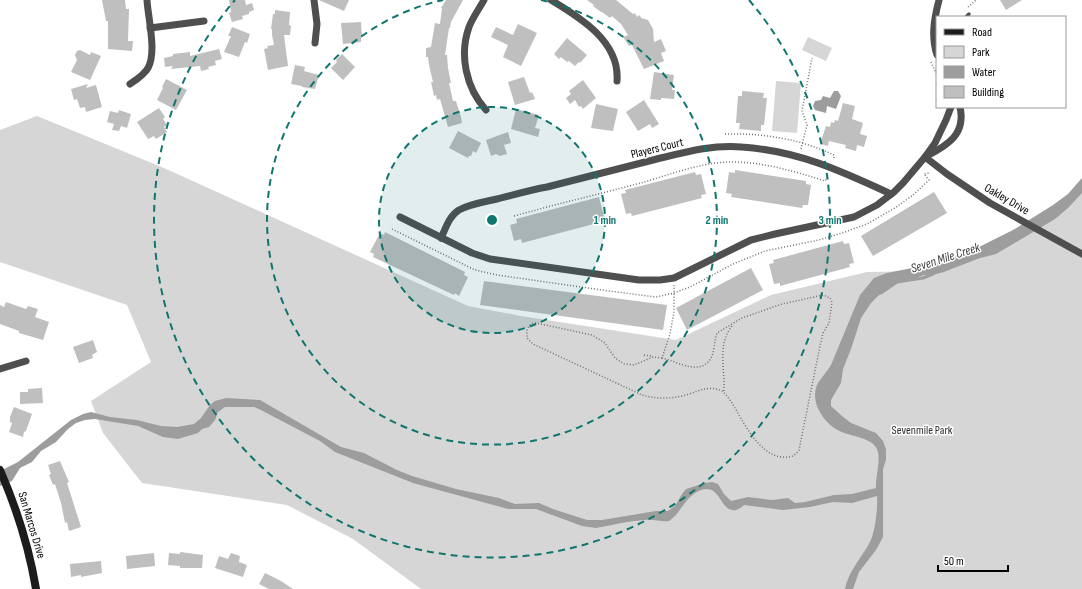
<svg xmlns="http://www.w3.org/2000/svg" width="1082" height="589" viewBox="0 0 1082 589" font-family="'Sofia Sans Condensed',sans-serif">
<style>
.green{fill:#d6d6d6}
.water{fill:#9d9d9d}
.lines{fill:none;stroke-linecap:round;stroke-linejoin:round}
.stream{stroke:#9d9d9d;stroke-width:3}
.building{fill:#bfbfbf}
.path{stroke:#717171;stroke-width:1.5;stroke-dasharray:1 2;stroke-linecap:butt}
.lane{stroke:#4f4f4f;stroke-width:3.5}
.street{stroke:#4f4f4f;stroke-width:7}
.secondary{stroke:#1c1c1c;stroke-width:8}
.ring{fill:none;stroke:#0f766e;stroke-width:2;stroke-dasharray:7 5}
.labels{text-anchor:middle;stroke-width:3;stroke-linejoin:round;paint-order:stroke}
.street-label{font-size:12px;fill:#000;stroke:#fff}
.park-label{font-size:12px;fill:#2d2d2d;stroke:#fff}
.water-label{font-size:13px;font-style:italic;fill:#3e3e3e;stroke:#fff}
.centre{fill:#0f766e;stroke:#fff;stroke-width:2}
.ring-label{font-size:12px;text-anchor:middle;font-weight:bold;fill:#0f766e;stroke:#fff;stroke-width:3;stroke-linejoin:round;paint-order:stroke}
</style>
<rect width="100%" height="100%" fill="#fff"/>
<g class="green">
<polygon points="808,37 832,48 826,61 802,50"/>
<polygon points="776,81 801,83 797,133 772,131"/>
<polygon points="37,116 164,168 468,306 521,316 676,340 771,295 867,272 923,271 999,245 1082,189 1082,589 421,589 353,539 287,505 142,483 103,433 91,401 151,362 127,305 0,262 0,130"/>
</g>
<g class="water">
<polygon points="834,91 838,91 841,96 836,109 827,106 826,113 815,110 813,106 815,101 821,100 823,96 830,98"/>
<path d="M1082 178V193L1068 208 1055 219 996 254 957 264 940 273 933 275H924L910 280H902L895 283 878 296 871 303 861 318 851 349 843 369 841 383 831 400V406L842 416 851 423 876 433 883 441 886 449V460L883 469V537L876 550 859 572 853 589H845C848 572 862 557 870 542 875 532 878 508 877 496L852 503 833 502 810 507 783 510 744 505C742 507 739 509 736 510 720 513 721 483 701 490 686 495 681 513 669 521 663 522 652 519 644 520 628 521 612 525 596 528L582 526 536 509H508L413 483 335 452 320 441 259 409 254 407H225L218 412 215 420 209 427 202 429 198 433 178 439 163 437 138 426 95 419 85 420 76 423 68 429 56 442 41 451 32 462 20 468 12 481 0 486V471L18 462 71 420 83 414 91 412 110 417 137 420 161 426 177 427 194 424 201 418 210 405 215 401 226 398 260 400 341 447 364 453 397 470 412 476 456 489 499 498 515 504 539 503 553 509 587 520H602L656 511H668L675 506 682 494 686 489 705 483 712 482 718 484 724 494 731 501 748 497 772 500 788 498 795 503 805 502 834 495 852 494 876 488C875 476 883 455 875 446 869 438 851 436 842 432 826 426 811 405 816 388 817 382 827 372 831 365L860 295 874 278 887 273 932 264 967 253 1013 230 1053 205 1068 194Z"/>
</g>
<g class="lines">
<g class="stream">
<polyline points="942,271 978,257"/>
<polyline points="881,293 897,282 923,278 933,274"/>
</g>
</g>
<g class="building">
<polygon points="102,0 125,0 126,9 129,9 128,41 133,41 132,51 108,49 108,21 106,21"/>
<polygon points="229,0 245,0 246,5 252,3 254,10 249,12 249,14 242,16 243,19 232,22 229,13 231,12"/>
<polygon points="319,0 349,0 344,11"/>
<polygon points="446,0 463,0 451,22 450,28 449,28 445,55 447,55 448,68 451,83 449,83 453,101 456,101 461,117 462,123 448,127 440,99 437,100 436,95 434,96 431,82 433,82 429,65 428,57 426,57 426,48 431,47 435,23 440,24 442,8 441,8"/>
<polygon points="587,0 616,0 633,14 635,13 637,17 640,15 641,18 648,20 653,29 654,42 661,39 666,51 661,53 664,61 644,69 632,45 629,46 623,37 628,35 621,24 612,16 610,18 602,12 601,12 593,6 594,5"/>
<polygon points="1000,0 1022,0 1006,10"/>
<polygon points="275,10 290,12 289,25 291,26 290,35 284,35 288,66 268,70 264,49 268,48 267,46 274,45 272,35 272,29 271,29 273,14 275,14"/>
<polygon points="361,22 362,38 361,38 361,42 343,44 341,23"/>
<polygon points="518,24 537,33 521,66 503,57 508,45 491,37 496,27 513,35"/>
<polygon points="232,27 250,34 247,43 245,42 239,57 224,52 231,36 228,36"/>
<polygon points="567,38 587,55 580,63 579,62 575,66 569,61 567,62 561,57 559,59 554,54"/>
<polygon points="219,49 222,59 215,61 216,65 208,67 209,69 201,71 200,66 171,69 173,66 165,67 164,58 173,56 173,54 190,52 190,56"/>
<polygon points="80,50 90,55 91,52 101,56 90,80 71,72 77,60 75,55 77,51"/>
<polygon points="342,54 355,67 343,80 331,68 337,62 336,60"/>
<polygon points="295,65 305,67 304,71 319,75 315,89 302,87 302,86 291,84"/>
<polygon points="654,72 674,75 672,90 675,90 674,99 661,98 661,100 650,99"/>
<polygon points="524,77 530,93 532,92 535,99 515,105 508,82"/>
<polygon points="166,79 187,90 176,110 157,100 163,88 162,87"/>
<polygon points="583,80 596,98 583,109 581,106 579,107 575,100 570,104 566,98 571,94 569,91"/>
<polygon points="88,84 86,88 96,85 102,107 86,112 85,107 80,108 77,99 74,100 71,89"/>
<polygon points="742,91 764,93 763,98 767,98 764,125 761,125 761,131 739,129 740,123 736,123 738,96 742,96"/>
<polygon points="644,100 659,124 652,128 650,124 638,131 626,112"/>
<polygon points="843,103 855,106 852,119 863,123 860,134 867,136 864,147 857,145 856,151 845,148 846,145 829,141 828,146 820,144 826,126 830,127 831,122 834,123 835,120 838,121"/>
<polygon points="596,104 618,109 613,131 591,128"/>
<polygon points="159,108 165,117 163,119 167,125 164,127 167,132 156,139 154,136 148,139 137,122"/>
<polygon points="516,109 539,115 535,128 540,129 538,137 511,129"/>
<polygon points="119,110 131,114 127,128 121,126 119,131 112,130 114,124 107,122 110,111 118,113"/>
<polygon points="458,131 481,143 476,153 473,151 471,156 469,156 468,158 449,148"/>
<polygon points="508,132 511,143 504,145 507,154 500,156 496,154 491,156 486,140"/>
<polygon points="735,170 806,181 806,184 811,185 808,205 803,205 802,208 731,197 732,194 726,193 729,172 735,173"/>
<polygon points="695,172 696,175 701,174 706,194 701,195 702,198 632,216 631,213 626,214 621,194 626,193 625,190"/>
<polygon points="934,192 947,213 873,256 861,236"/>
<polygon points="599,197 605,221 522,243 521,239 514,241 510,225 517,223 516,219"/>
<polygon points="385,232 465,272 464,275 468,277 459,296 455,293 454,295 373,257 374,254 370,252 380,233 384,235"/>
<polygon points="843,241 844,244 849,243 854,263 849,264 850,267 780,286 780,283 774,284 769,264 774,263 773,260"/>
<polygon points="751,268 763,290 687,330 676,308"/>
<polygon points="484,281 667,305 663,330 480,305"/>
<polygon points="6,302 26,309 28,306 38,309 35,317 49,322 43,340 19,333 19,331 0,324 0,305 4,307"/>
<polygon points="93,340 97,352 92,355 93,358 79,363 73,347"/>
<polygon points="42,388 43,403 20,404 20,392 28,392 28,389"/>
<polygon points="14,407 32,414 26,431 24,432 23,437 9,432 12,423 10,422 10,417"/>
<polygon points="60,461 69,482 67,483 81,527 69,531 67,522 65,523 61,503 55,484 53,485 49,475 51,474 48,465"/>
<polygon points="180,552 203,555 202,568 180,568 180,566 168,565 169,553 180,554"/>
<polygon points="154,553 155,566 127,569 126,556"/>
<polygon points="231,553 240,556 239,562 247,565 243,577 215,568 219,556 228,559"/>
<polygon points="101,561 102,573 81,577 81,575 71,577 70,564"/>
<polygon points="265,573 281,581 293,589 269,589 259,584"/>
</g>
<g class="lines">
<g class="path">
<polyline points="968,7 976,0"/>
<polyline points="931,62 937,75"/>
<path d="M725 134C763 133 800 139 834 155V160"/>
<polyline points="801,149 807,125 802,111 812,58"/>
<path d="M514 216C557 204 599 194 641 183 668 175 700 163 727 162 761 161 793 171 825 181L828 175"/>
<polyline points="392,229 475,270 497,275 609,291 656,297 674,293 690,287 733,264 765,251 819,240 845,232 867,224 895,208 913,195 929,180 924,174 929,173"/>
<polyline points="644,355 651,356"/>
<path d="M662 358 653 357 634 365 624 364 615 358 605 343 592 335 536 323 531 324 527 329V338L533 344 642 395C656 399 672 399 686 395 699 391 708 385 722 391 726 394 729 399 732 403 743 421 759 456 783 457 790 458 795 456 799 450L820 346 823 333 829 323 832 302 830 298 823 295 782 304 742 318 717 333C714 341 715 350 711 358 700 377 677 361 662 358L670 334 674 312V285"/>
<path d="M724 391C725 369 717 345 732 326"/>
</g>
<polyline class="lane" points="966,17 969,14"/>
<g class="street">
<polyline points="314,0 317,24 315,43"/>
<path d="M484 0C479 9 473 17 469 27 459 55 466 88 486 110"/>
<path d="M551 0C581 18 620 42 617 81"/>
<polyline points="150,28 204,21"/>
<path d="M937 55C931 37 934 19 939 0"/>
<path d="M130 84C136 80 144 75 148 68 157 52 148 18 147 0"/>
<path d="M927 156C948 145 966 134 960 107"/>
<polyline points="925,157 947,174 990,203 1082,254"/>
<polyline points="400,217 472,253 490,259 639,280 660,280 674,278 751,240 775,234 854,217 877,205 894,192 903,183 925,157 935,143 946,120 951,107"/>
<path d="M441 238C446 228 449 216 459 210 470 204 484 202 497 199 513 195 530 190 547 187 582 178 617 169 653 160 682 153 712 144 742 147 799 151 841 171 891 194"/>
<polyline points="0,369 26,361"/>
</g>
<path class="secondary" d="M0 470C17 509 29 547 36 589"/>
</g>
<circle cx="492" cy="220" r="113" fill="#0f766e" fill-opacity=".12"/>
<g class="ring">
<circle cx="492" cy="220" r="113"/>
<path d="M541 0A225 225 0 1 1 443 0"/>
<path d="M749 0A338 338 0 1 1 235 0"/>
</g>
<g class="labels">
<g class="street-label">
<text transform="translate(657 148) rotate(-14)" y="4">Players Court</text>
<text transform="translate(1007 199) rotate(30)" y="4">Oakley Drive</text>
<text transform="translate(32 525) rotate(73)" y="4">San Marcos Drive</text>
</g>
<g class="park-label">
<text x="922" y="434">Sevenmile Park</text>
</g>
<g class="water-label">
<text transform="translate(945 257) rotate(-18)" y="5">Seven Mile Creek</text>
</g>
</g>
<circle cx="492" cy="220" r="6" class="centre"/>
<g class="ring-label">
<text x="605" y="224">1 min</text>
<text x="717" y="224">2 min</text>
<text x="830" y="224">3 min</text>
</g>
<rect x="936" y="16" width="130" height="92" fill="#ffffff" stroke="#999999"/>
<rect x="944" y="29" width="20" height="6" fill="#1c1c1c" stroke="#999999"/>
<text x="972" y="36" font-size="12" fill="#000000">Road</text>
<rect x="944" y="46" width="20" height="12" fill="#d6d6d6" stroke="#999999"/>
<text x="972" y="56" font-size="12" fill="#000000">Park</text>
<rect x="944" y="66" width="20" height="12" fill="#9d9d9d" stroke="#999999"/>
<text x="972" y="76" font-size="12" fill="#000000">Water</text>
<rect x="944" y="86" width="20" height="12" fill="#bfbfbf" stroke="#999999"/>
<text x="972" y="96" font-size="12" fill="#000000">Building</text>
<path d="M938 565v6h70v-6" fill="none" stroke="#000000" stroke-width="2"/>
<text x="944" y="565" font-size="12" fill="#000000" stroke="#ffffff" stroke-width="3" paint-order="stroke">50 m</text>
</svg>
